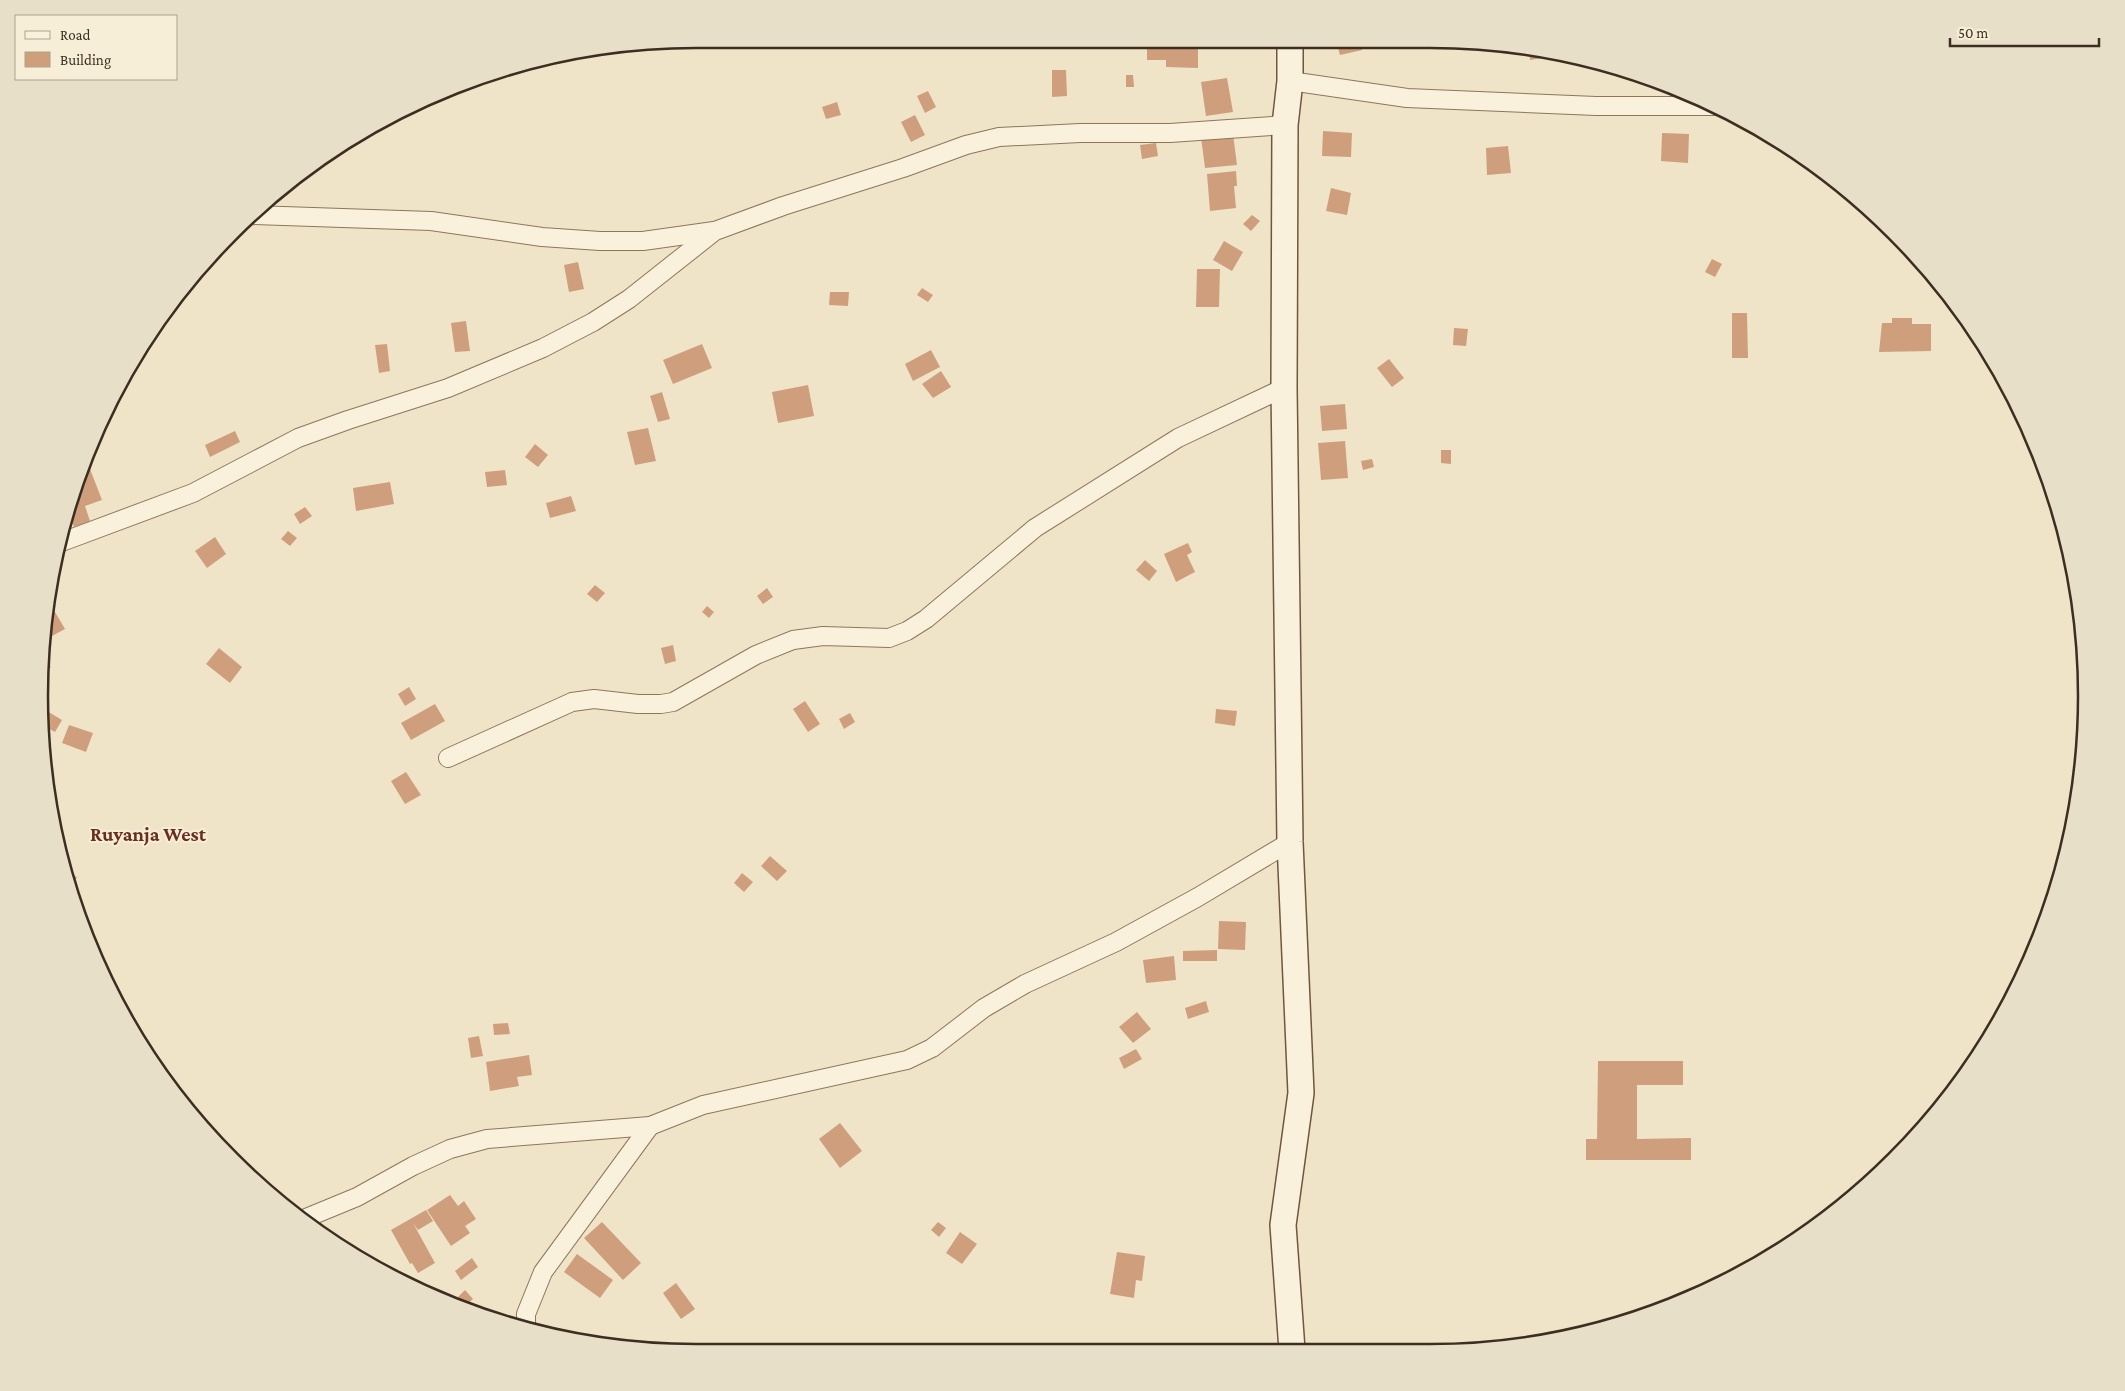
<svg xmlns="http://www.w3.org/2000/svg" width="2125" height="1391" viewBox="0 0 2125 1391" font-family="'Crimson Pro',serif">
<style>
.building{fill:#cf9f7d}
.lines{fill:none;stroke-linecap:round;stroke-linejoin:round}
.minor-casing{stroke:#8d765c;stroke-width:20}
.secondary-casing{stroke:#6f573f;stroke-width:28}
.minor{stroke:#faf1dc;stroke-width:18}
.secondary{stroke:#faf1dc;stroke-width:25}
.labels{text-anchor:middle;stroke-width:4;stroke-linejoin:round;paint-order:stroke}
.quarter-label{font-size:20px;font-weight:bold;fill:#6b2e1e;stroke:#f7eed8}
.rim{fill:none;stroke:#3d2e20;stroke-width:2.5}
</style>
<rect width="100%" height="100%" fill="#f0e4c8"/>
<g class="building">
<polygon points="1147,44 1198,44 1198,68 1166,67 1166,60 1147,60"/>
<polygon points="1337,44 1361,44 1362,50 1340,55"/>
<polygon points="1529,47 1555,54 1555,56 1530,60"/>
<polygon points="1561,55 1576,59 1562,61"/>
<polygon points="1052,70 1066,70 1067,96 1052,97"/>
<polygon points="1126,75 1133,75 1134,87 1126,87"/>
<polygon points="1227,78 1233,112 1206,116 1201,82"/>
<polygon points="928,91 936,107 925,113 917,96"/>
<polygon points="837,102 841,115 826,119 822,107"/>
<polygon points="915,115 925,135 911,142 901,122"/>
<polygon points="1323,131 1352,133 1351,157 1322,156"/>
<polygon points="1662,133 1689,134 1688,163 1661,161"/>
<polygon points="1233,134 1237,165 1205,168 1201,137"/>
<polygon points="1156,143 1158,156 1142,159 1140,145"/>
<polygon points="1508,146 1511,173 1487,175 1486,148"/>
<polygon points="1236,171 1237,186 1234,186 1236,208 1210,211 1207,174"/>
<polygon points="1331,188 1351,193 1347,215 1326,211"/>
<polygon points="1252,215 1260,221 1251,231 1243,224"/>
<polygon points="1224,241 1243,252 1232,271 1213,260"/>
<polygon points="1712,259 1722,264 1715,277 1705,272"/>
<polygon points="578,262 584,289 569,292 564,265"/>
<polygon points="1197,269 1220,269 1219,307 1196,307"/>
<polygon points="922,288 933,295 928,302 917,295"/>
<polygon points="830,292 849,292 848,306 829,305"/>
<polygon points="1732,313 1747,313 1748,358 1732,358"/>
<polygon points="1892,318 1912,318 1912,324 1931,324 1931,351 1879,352 1882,323 1892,323"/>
<polygon points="466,321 470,351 455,352 451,323"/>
<polygon points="1454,328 1468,329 1466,346 1453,345"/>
<polygon points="387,344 390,371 379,373 375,345"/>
<polygon points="702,344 712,368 673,384 663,360"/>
<polygon points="931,350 940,367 913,381 905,364"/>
<polygon points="1389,359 1404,378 1392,387 1377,368"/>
<polygon points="941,371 951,387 933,398 922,384"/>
<polygon points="808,385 814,416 778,423 772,392"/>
<polygon points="662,392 670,419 658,422 650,396"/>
<polygon points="1345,404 1347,429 1322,431 1320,406"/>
<polygon points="648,428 656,461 635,465 627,432"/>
<polygon points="235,431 240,442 210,457 205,445"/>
<polygon points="1345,441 1348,478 1321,480 1318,443"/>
<polygon points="535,444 548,455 538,467 525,457"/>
<polygon points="1441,450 1451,450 1451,464 1441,463"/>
<polygon points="1372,459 1374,467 1363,470 1361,461"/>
<polygon points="90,469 102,500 85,506 90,521 74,527 69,514 67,515 80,473"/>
<polygon points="505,470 507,485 487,487 485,472"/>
<polygon points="390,482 394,504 356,511 353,488"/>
<polygon points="571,496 576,511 550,518 546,503"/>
<polygon points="305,507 312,516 300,524 294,514"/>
<polygon points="288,531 297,538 290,546 281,539"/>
<polygon points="215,537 226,554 207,568 195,551"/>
<polygon points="1188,543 1192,552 1187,555 1195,572 1176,582 1164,554"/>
<polygon points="1145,560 1157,571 1149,581 1136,570"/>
<polygon points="595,585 605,593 597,602 587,594"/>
<polygon points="767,588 773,597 763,604 757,596"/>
<polygon points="707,606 714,612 709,618 702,612"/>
<polygon points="55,612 65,629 52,636 44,622 45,618"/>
<polygon points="673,645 676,661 665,664 661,648"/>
<polygon points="219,648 242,667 230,683 206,664"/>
<polygon points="44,657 51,667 40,673 40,659"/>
<polygon points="409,687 416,699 405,706 398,694"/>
<polygon points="805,701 820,724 808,732 793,709"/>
<polygon points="435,704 445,721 411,740 401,723"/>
<polygon points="42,708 62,720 55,732 40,724"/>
<polygon points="1216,709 1237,711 1235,726 1215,723"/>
<polygon points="850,713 855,722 844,729 839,719"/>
<polygon points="69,725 93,733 86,752 62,743"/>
<polygon points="406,772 421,795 405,804 391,781"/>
<polygon points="770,856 787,871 777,881 761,866"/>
<polygon points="66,872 77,877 71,889 65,875"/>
<polygon points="742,873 753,882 744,892 734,883"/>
<polygon points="1219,921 1246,922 1245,950 1218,949"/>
<polygon points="1217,950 1217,961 1183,961 1183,951"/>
<polygon points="1174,956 1176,980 1146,983 1143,960"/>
<polygon points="1206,1001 1209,1012 1188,1019 1185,1008"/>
<polygon points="1137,1012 1151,1029 1133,1043 1119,1027"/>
<polygon points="508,1023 510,1034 494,1035 493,1024"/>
<polygon points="479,1036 483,1056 471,1058 468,1038"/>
<polygon points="1136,1049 1142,1059 1124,1069 1119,1058"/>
<polygon points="529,1055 532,1075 517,1077 519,1086 490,1091 486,1062"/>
<polygon points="1598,1061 1683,1061 1683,1085 1637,1085 1637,1139 1691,1138 1691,1160 1586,1160 1586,1139 1597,1139"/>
<polygon points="840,1123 862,1151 840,1168 819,1139"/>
<polygon points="450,1195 458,1206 464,1201 476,1219 465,1226 470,1233 451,1246 427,1210"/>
<polygon points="426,1210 433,1221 418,1230 413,1223 435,1263 418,1273 412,1263 410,1264 391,1230"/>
<polygon points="602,1222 641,1263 623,1280 584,1238"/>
<polygon points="938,1222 946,1228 939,1237 931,1230"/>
<polygon points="960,1232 977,1244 962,1264 946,1253"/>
<polygon points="1117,1252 1145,1256 1142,1281 1136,1280 1134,1298 1110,1294"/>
<polygon points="577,1254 613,1280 600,1298 564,1272"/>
<polygon points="472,1258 478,1267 461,1280 455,1271"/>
<polygon points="676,1283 695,1309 681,1319 663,1293"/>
<polygon points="465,1290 473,1299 464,1307 456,1299"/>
</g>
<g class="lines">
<g class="minor-casing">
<g id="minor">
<polyline points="1290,81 1407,98 1596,106 1718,106"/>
<polyline points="251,215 431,221 542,237 600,241 643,241 714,231"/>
<polyline points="59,543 193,493 298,438 348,420 448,388 543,348 593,322 629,299 715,231 783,206 903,168 966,145 999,137 1080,133 1170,133 1285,125"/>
<polyline points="448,758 572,702 594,699 638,704 661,704 673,702 756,655 793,640 823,636 889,638 907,631 926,619 1035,528 1178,438 1284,388"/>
<polyline points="306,1218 357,1197 413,1166 450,1149 487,1139 650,1126 703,1105 907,1060 932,1048 984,1008 1025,984 1116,942 1198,897 1290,842"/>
<polyline points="526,1327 526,1314 543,1272 650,1126"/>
</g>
</g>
<g class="secondary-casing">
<polyline id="secondary" points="1290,44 1290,81 1285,125 1284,388 1290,842 1301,1093 1283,1225 1292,1350"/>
</g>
<use href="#minor" class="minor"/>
<use href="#secondary" class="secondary"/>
</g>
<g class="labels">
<g class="quarter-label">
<text x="148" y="841">Ruyanja West</text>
</g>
</g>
<path d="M0 0H2125V1391H0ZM696 48H1430A648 648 0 0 1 2078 696V696A648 648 0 0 1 1430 1344H696A648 648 0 0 1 48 696V696A648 648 0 0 1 696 48Z" fill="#e8dfc9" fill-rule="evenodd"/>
<path class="rim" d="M696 48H1430A648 648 0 0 1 2078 696V696A648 648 0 0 1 1430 1344H696A648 648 0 0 1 48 696V696A648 648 0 0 1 696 48Z"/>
<rect x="15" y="15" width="162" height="65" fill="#f7eed8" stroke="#ada18e"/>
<rect x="25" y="31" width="25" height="8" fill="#faf1dc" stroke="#ada18e"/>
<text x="60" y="40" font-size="15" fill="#3d2e20">Road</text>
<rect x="25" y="52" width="25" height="15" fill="#cf9f7d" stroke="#ada18e"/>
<text x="60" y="65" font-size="15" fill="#3d2e20">Building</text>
<path d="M1950 38v8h149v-8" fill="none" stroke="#3d2e20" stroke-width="2.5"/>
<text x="1958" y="38" font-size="15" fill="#3d2e20" stroke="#f7eed8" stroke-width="4" paint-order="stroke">50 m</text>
</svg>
